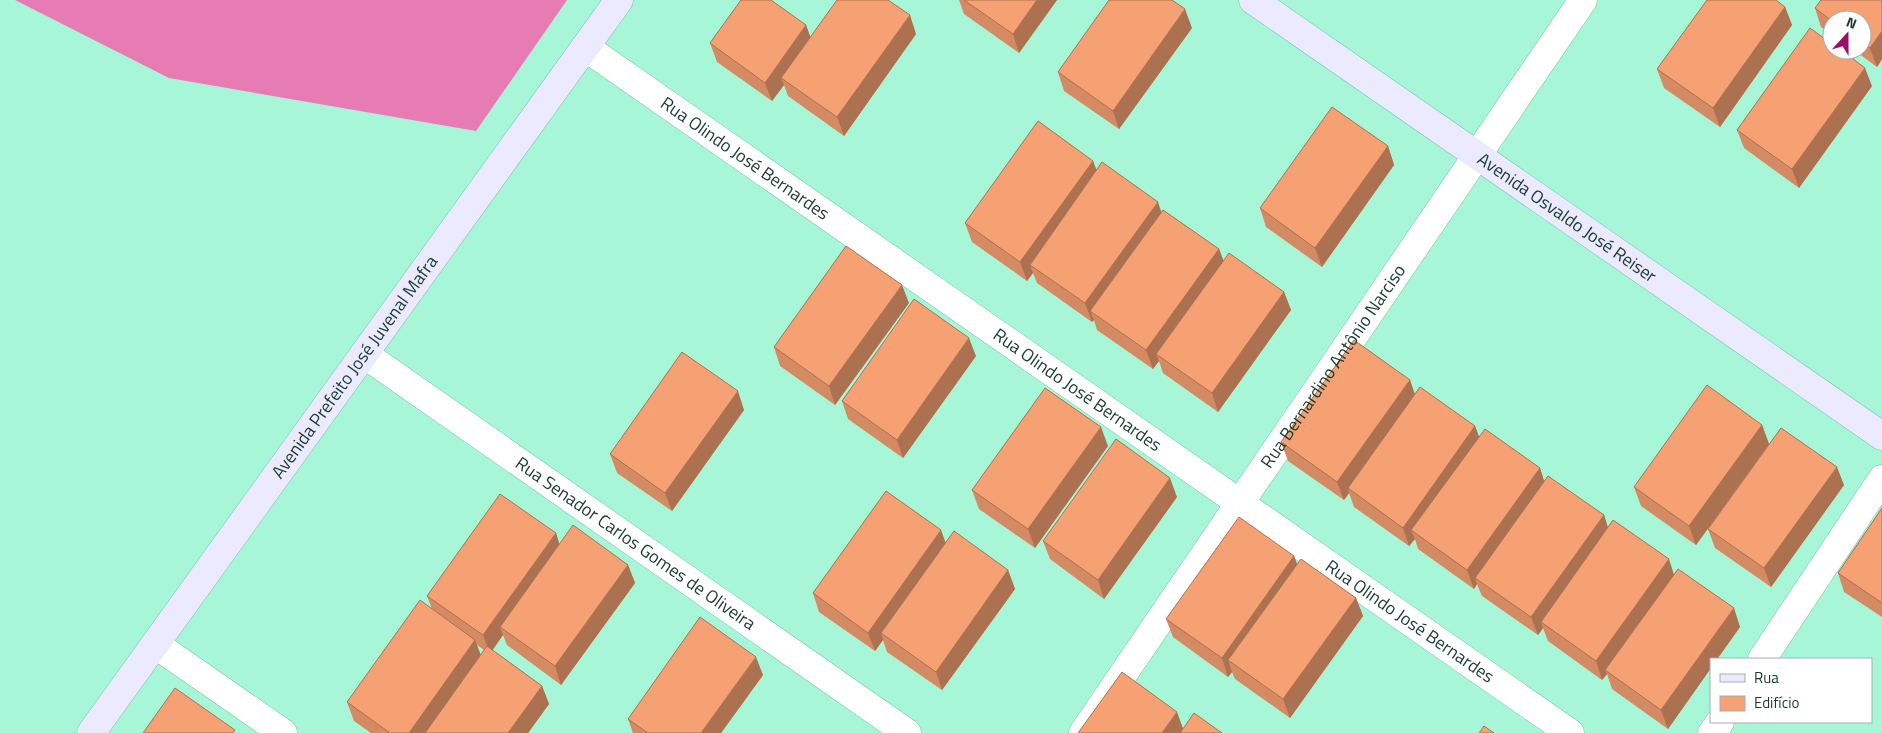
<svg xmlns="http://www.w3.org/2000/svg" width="1882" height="733" viewBox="0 0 1882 733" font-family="'Titillium Web',sans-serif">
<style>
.forest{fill:#e77bb4}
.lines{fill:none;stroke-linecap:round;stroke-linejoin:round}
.street-casing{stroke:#78c5a9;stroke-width:29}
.secondary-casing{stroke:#78c5a9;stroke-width:29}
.street{stroke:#fff;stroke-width:28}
.secondary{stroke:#eceaff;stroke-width:28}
.wall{fill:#d48a63;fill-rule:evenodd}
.shaded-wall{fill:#ac7150}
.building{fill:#f6a173;stroke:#ac7150}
.labels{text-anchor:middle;stroke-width:4.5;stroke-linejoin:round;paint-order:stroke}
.street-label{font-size:18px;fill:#1a3a2f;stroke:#fff}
</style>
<rect width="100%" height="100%" fill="#a8f6d8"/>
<polygon class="forest" points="15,0 567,0 476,131 169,78"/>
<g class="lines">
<g class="street-casing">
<g id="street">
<path id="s1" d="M585 47 1570 733"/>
<path id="s2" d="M364 354 907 733"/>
<polyline points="155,644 283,733"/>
<polyline points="1762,659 1882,479"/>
<path id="s3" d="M1083 733 1583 0"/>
<polyline points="1712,733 1720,722"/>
</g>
</g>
<g class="secondary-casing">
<g id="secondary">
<path id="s4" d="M1253 0 1882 436"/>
<path id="s5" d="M91 733 619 0"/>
</g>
</g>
<use href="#street" class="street"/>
<use href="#secondary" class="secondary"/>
</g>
<g class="wall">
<polygon points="959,0 1057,0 1019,53 964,14"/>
<polygon points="1882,0 1882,59 1877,67 1854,50 1862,50 1862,20 1832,20 1832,35 1821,27 1815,8"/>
<polygon points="1785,7 1792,25 1720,127 1664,88 1657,69"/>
<polygon points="806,25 810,37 916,34 844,136 788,96 784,85 772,101 717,62 710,43"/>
<polygon points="1192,28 1119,129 1064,91 1058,72"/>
<polygon points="1872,86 1799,188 1744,148 1737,130"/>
<polygon points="1388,146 1394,165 1322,267 1266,227 1260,208"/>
<polygon points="1093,161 1096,170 1219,249 1223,260 1284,292 1291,310 1218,412 1163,373 1159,361 1153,369 1097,330 1094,320 1092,322 1037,283 1033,273 1027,281 972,242 965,223"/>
<polygon points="909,303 835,405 780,366 774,347"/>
<polygon points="976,356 903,458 848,419 842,401"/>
<polygon points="1410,380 1415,394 1475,426 1479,437 1540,468 1544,482 1604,515 1608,528 1674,574 1740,627 1668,729 1612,689 1607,674 1602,680 1548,641 1543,628 1538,635 1482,596 1477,584 1474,589 1418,549 1415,539 1409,546 1354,507 1349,493 1344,500 1288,461 1281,442"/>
<polygon points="744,410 672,511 617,473 610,454"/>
<polygon points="1762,425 1769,444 1696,545 1641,506 1634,487"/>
<polygon points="1108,446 1035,548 979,509 972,490"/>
<polygon points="1844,485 1771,587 1715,548 1708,529"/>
<polygon points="1177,497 1104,599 1050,559 1043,541"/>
<polygon points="1882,508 1882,617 1844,592 1838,573"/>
<path d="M556 533 559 544 628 565 635 583 561 685 507 645 503 635 492 650 542 686 549 704 528 733H371L354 721 347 702 432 609 427 596ZM477 645 484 650 481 655Z"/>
<polygon points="945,542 1008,570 1015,589 942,690 887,652 883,640 875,651 819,612 813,593"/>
<polygon points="1294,556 1297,564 1356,598 1363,616 1290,718 1235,679 1232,672 1228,677 1173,637 1166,619"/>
<polygon points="763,675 721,733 633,733 628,719"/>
</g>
<g class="shaded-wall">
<polygon points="1037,0 1057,0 1019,53 1013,34"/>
<polygon points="1785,7 1792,25 1720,127 1713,108"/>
<polygon points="1185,9 1192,28 1119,129 1113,111"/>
<polygon points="910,15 916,34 844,136 837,117"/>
<polygon points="806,25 813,44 781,78 784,85 772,101 765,83"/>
<polygon points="1882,31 1882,59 1877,67 1870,48"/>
<polygon points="1865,68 1872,86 1799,188 1792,169"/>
<polygon points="1388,146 1394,165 1322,267 1315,248"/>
<polygon points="1093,161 1100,179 1030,265 1033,273 1027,281 1020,262"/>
<polygon points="1158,202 1164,220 1090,311 1094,320 1092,322 1085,303"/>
<polygon points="1219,249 1226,267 1156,354 1159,361 1153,369 1146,350"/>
<polygon points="902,285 909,303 835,405 829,386"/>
<polygon points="1284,292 1291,310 1218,412 1212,393"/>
<polygon points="969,338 976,356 903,458 897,440"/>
<polygon points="1410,380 1416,399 1348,488 1349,493 1344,500 1337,482"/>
<polygon points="738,391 744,410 672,511 665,493"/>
<polygon points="1762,425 1769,444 1696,545 1689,526"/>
<polygon points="1475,426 1482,445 1411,530 1415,539 1409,546 1403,528"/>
<polygon points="1101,427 1108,446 1035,548 1028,529"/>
<polygon points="1837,467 1844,485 1771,587 1764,568"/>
<polygon points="1540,468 1546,487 1475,578 1477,584 1474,589 1467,570"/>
<polygon points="1170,478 1177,497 1104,599 1098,580"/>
<polygon points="1604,515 1610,534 1541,622 1543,628 1538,635 1531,617"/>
<polygon points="941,530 948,549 881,633 883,640 875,651 868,633"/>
<polygon points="556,533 562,552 500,627 503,635 490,654 483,635"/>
<polygon points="1294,556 1301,575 1228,660 1232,672 1228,677 1222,658"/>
<polygon points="1669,559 1675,578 1605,670 1607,674 1602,680 1596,661"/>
<polygon points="628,565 635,583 561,685 555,666"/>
<polygon points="1008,570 1015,589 942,690 936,672"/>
<polygon points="1356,598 1363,616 1290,718 1283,699"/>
<polygon points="1734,608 1740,627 1717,659 1711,659 1711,668 1668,729 1661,710"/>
<polygon points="475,640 482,659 429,733 409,733"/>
<polygon points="756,657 763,675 721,733 701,733"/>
<polygon points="542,686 549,704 528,733 508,733"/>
<polygon points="1177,712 1184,731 1182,733 1162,733"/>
</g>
<g class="building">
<polygon points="741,0 771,0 806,25 765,83 710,43"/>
<polygon points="837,0 888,0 910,15 837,117 781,78"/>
<polygon points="964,0 1037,0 1013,34"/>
<polygon points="1109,0 1172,0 1185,9 1113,111 1058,72"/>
<polygon points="1707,0 1776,0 1785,7 1713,108 1657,69"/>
<polygon points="1821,0 1882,0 1882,31 1870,48 1862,42 1862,20 1832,20 1832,21 1815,8"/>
<polygon points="1810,28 1832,44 1832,50 1841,50 1865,68 1792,169 1737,130"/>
<polygon points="1332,107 1388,146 1315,248 1260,208"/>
<polygon points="1038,121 1093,161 1020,262 965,223"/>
<polygon points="1102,162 1158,202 1085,303 1030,265"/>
<polygon points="1163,210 1219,249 1146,350 1090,311"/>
<polygon points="846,246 902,285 829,386 774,347"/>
<polygon points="1229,253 1284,292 1212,393 1156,354"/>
<polygon points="914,299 969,338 897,440 842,401"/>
<polygon points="1354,340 1410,380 1337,482 1281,442"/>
<polygon points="682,352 738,391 665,493 610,454"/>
<polygon points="1707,385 1762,425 1689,526 1634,487"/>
<polygon points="1420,387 1475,426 1403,528 1348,488"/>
<polygon points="1045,388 1101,427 1028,529 972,490"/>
<polygon points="1781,428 1837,467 1764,568 1708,529"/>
<polygon points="1485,429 1540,468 1467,570 1411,530"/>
<polygon points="1116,439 1170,478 1098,580 1043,541"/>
<polygon points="1548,476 1604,515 1531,617 1475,578"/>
<polygon points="886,491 941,530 868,633 813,593"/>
<polygon points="500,494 556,533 483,635 427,596"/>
<polygon points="1882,508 1882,603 1838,573"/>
<polygon points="1239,517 1294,556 1222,658 1166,619"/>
<polygon points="1613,520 1669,559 1596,661 1541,622"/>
<polygon points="573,525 628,565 555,666 500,627"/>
<polygon points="954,531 1008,570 936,672 881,633"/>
<polygon points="1301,559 1356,598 1283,699 1228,660"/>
<polygon points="1678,569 1734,608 1661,710 1605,670"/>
<polygon points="420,600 475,640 409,733 390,733 347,702"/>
<polygon points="700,617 756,657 701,733 648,733 628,719"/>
<polygon points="487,646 542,686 508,733 425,733"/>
<polygon points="1122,672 1177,712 1162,733 1078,733"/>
<polygon points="175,688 235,730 233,733 143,733"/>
<polygon points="1194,713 1222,733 1180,733"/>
<polygon points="1484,726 1494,733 1479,733"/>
</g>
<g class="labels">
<g class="street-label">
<text dy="6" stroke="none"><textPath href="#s1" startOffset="195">Rua Olindo José Bernardes</textPath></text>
<text dy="6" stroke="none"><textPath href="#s4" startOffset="382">Avenida Osvaldo José Reiser</textPath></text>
<text dy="6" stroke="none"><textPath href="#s3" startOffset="444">Rua Bernardino Antônio Narciso</textPath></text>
<text dy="6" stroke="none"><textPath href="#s5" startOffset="451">Avenida Prefeito José Juvenal Mafra</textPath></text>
<text dy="6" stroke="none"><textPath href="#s1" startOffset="600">Rua Olindo José Bernardes</textPath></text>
<text dy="6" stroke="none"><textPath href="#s2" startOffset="331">Rua Senador Carlos Gomes de Oliveira</textPath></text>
<text dy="6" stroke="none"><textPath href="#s1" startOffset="1005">Rua Olindo José Bernardes</textPath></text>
</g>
</g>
<rect x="1710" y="658" width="162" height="65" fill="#ffffff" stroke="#a3b0ac"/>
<rect x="1720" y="674" width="25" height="8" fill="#eceaff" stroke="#a3b0ac"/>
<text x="1754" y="683" font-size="15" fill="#1a3a2f">Rua</text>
<rect x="1720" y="696" width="25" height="15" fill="#f6a173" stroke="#a3b0ac"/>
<text x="1754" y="708" font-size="15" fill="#1a3a2f">Edifício</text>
<g transform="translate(1847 35) rotate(21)"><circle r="24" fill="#ffffff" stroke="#a3b0ac"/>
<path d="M0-4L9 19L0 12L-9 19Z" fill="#971166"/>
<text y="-8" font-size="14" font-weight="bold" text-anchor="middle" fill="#1a3a2f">N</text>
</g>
</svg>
